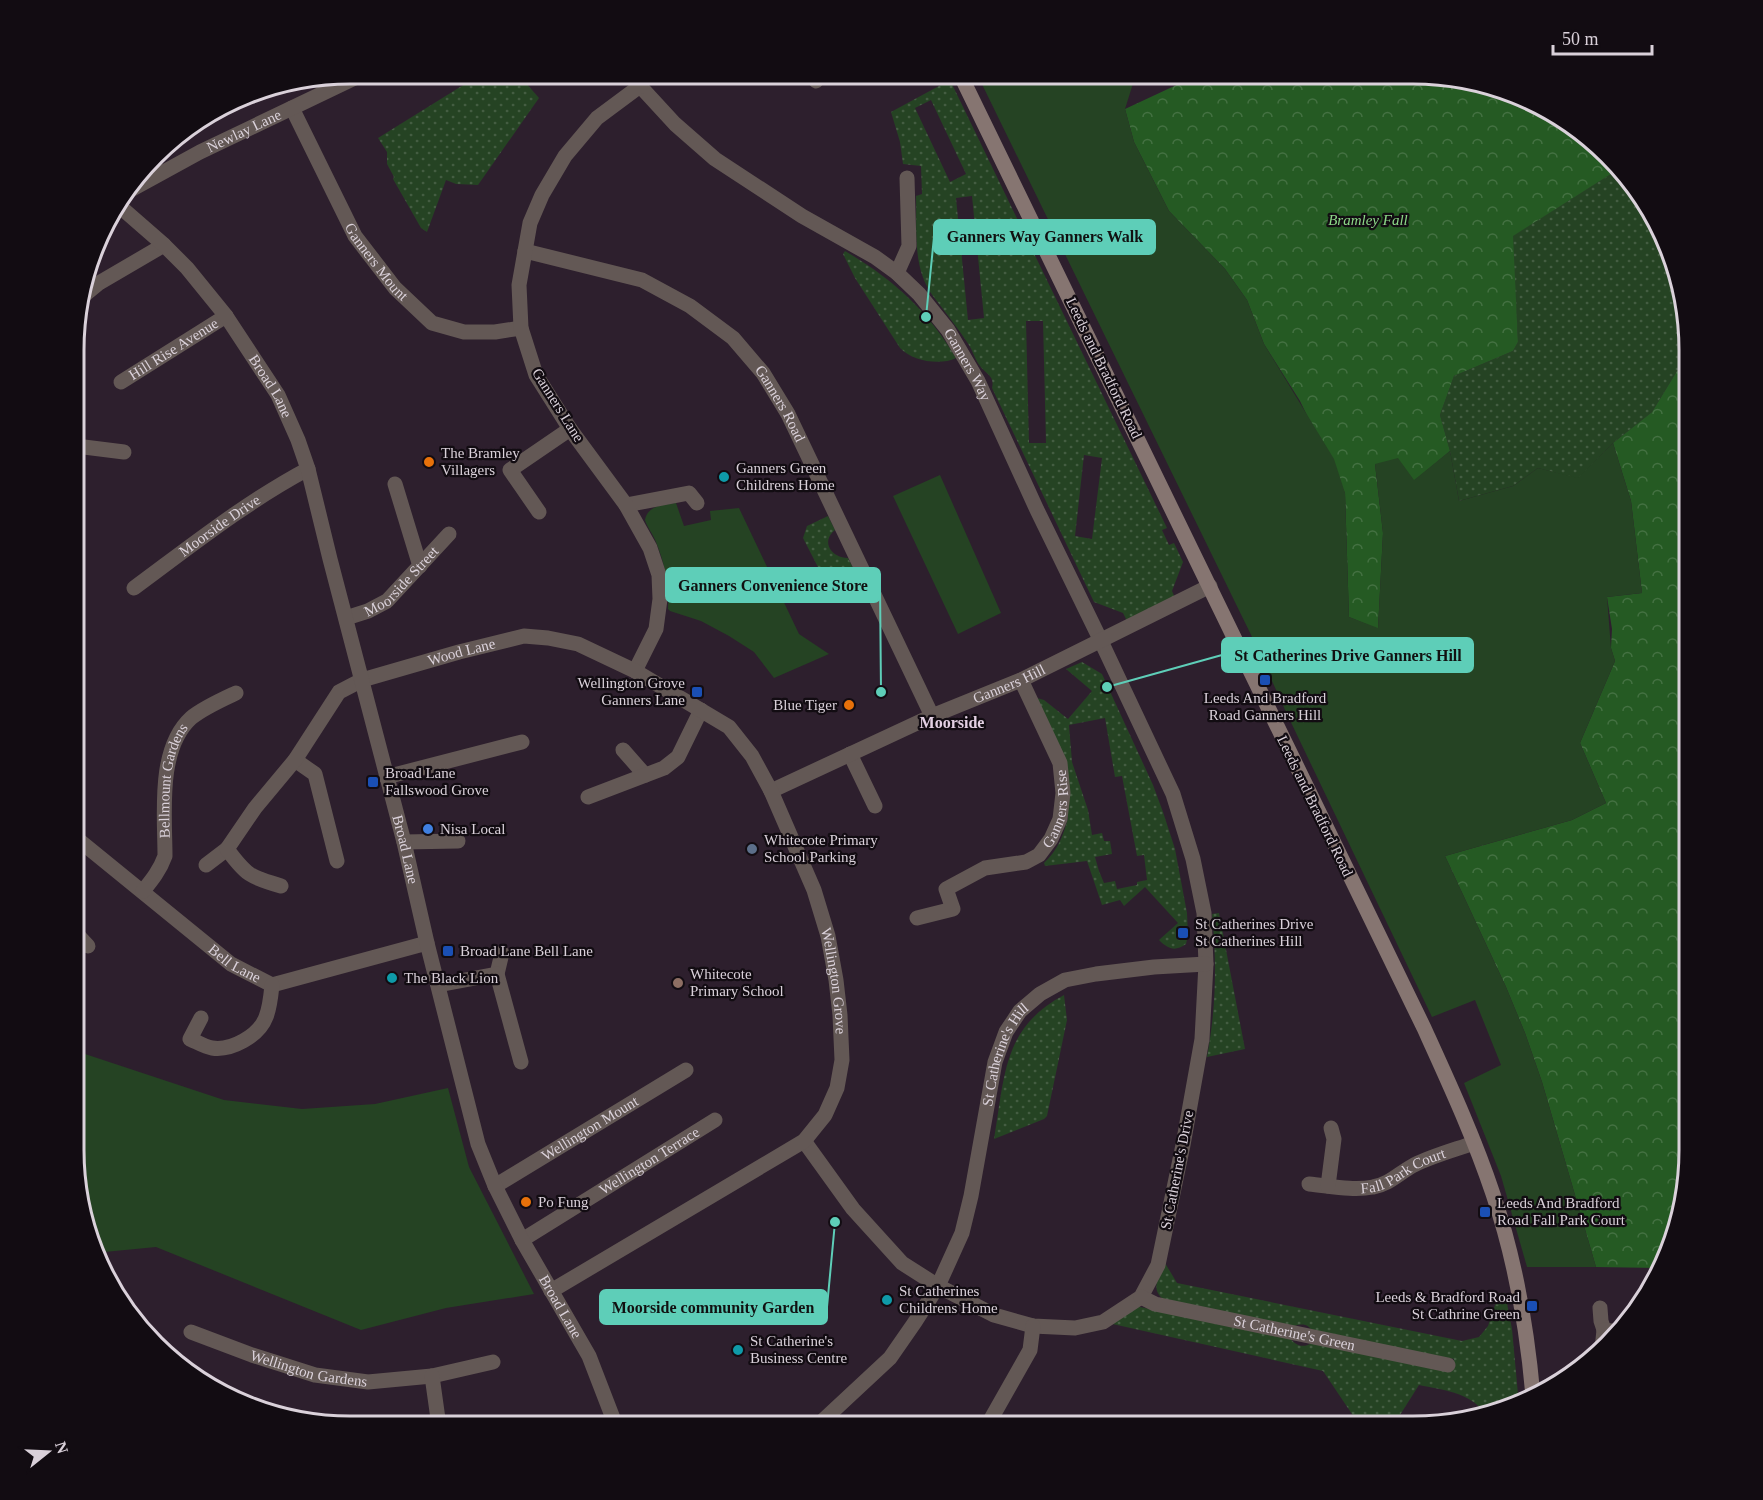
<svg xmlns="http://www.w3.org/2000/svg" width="1763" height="1500" viewBox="0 0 1763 1500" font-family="'Times New Roman',serif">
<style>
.grass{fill:url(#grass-dots);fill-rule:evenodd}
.forest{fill:url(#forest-crowns)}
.green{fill:#254323}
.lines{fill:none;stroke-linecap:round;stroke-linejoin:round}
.minor{stroke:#635855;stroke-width:15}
.tertiary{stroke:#635855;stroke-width:15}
.secondary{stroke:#867571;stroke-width:15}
.food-dot{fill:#e8710a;stroke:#120c12;stroke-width:2}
.culture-dot{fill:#0f9aa8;stroke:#120c12;stroke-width:2}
.transit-dot{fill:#1a4fb4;stroke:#120c12;stroke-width:2}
.shop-dot{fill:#3f7fe0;stroke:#120c12;stroke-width:2}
.service-dot{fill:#5c6f8a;stroke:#120c12;stroke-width:2}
.education-dot{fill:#8d6e63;stroke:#120c12;stroke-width:2}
.labels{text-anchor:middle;stroke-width:4.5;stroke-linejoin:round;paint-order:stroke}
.street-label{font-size:15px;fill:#dad1da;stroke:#120c12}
.park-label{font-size:15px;font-style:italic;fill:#8cd787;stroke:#120c12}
.poi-label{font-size:15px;fill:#dad1da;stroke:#120c12;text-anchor:start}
.neighbourhood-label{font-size:16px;font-weight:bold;fill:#e3d0e3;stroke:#120c12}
.rim{fill:none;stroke:#dad1da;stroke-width:3}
.leader{fill:none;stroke:#5eceb8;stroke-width:2}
.callout-dot{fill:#5eceb8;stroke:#120c12;stroke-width:2}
.callout{fill:#5eceb8;stroke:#5eceb8;stroke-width:2}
.callout-label{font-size:16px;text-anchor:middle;font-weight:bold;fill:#111}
</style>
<defs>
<pattern id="grass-dots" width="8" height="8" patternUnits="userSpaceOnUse" patternTransform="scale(1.5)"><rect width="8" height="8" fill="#254323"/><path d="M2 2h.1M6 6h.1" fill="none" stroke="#445d42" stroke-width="1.8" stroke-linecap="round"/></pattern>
<pattern id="forest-crowns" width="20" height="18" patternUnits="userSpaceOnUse" patternTransform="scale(1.5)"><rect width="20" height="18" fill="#255a23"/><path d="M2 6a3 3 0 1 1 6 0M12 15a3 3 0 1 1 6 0" fill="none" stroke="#447142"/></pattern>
</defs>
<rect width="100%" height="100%" fill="#2d1f2d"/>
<g class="grass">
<polygon points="481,74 518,74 539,98 478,185 456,184 446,180 427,232 421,228 393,179 394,177 387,164 387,152 378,138"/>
<path d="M950 80 1167 528 1162 530 1169 545 1174 543 1183 562 1172 591 1175 598 1127 621 1123 613 1094 602 992 388C995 376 986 374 980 366 975 360 973 351 969 345 958 328 945 312 933 296 912 268 917 230 916 196L922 194 921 166 903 164 900 142 891 112ZM931 100 966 174 950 182 915 108ZM972 196 984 318 968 320 956 198ZM1026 321H1043L1046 443H1029ZM1084 455 1102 458 1092 539 1075 536Z"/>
<polygon points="1619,169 1661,228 1689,332 1689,361 1677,371 1652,412 1613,443 1578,479 1538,468 1513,486 1459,501 1450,451 1440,415 1454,376 1513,351 1518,342 1512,236"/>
<path d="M845 251C893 279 928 311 956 358 940 366 912 361 900 348L855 278 843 254Z"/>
<path d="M828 516 835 530C820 542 832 558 848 558L855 572 836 581 823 577 803 538 807 526Z"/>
<path d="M1082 662 1102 674 1153 785 1163 812 1175 849 1187 913 1188 935 1186 944C1175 952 1168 949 1159 940L1178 923 1145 887 1124 906 1120 900 1102 905 1087 861 1045 866 1044 863C1058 850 1063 836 1068 818L1037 698 1044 700 1068 719 1092 691 1066 669ZM1105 718 1115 777 1122 776 1137 856 1144 855 1147 880 1137 882V885L1117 889 1115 881 1104 883 1099 871 1095 857 1112 854 1110 841H1104L1102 833 1092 835 1088 810 1072 762 1069 725Z"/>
<path d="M1219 913 1245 1049 1207 1057C1216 1008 1217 964 1212 914Z"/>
<path d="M1064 995 1067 1020 1047 1116 1044 1119 994 1139C1005 1077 1002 1028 1064 995Z"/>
<path d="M1165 1263 1177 1283 1462 1341 1479 1337 1488 1326 1499 1293H1505L1512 1329 1519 1405 1485 1413C1469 1392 1443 1390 1419 1385L1393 1426H1349L1356 1420 1323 1371 1108 1323 1134 1307H1140L1289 1337C1296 1346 1303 1349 1313 1342L1452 1370 1454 1359 1313 1333C1309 1322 1299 1323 1290 1328L1163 1299C1150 1288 1159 1276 1165 1263Z"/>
</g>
<g class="forest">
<polygon points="1200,74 1430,74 1519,95 1609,155 1619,169 1513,236 1518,342 1513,351 1454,376 1440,415 1450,451 1414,481 1375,464 1383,533 1378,629 1349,617 1345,493 1300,401 1264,344 1247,300 1225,269 1169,211 1134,142 1125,109"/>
<polygon points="1689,361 1689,1150 1668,1256 1660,1268 1596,1267 1542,1082 1525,1033 1506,987 1445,856 1572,820 1606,803 1580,743 1615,661 1611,648 1612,629 1607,597 1642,593 1631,501 1613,443 1652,412 1677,371"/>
</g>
<g class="green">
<polygon points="977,74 1136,74 1125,109 1134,142 1169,211 1225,269 1247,300 1264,344 1334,459 1345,493 1349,617 1378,628 1383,533 1375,464 1398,458 1414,480 1450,451 1459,501 1513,486 1538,468 1578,478 1613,443 1631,501 1642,593 1607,597 1611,648 1615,661 1580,743 1606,803 1572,820 1445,856 1506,987 1525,1033 1542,1082 1596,1267 1527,1267 1501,1176 1464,1083 1501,1065 1475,1000 1432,1017 1286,712 1255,643"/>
<polygon points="940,475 1001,613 958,634 893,496"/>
<path d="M676 503 684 526 711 520 710 511 739 508 799 634 829 654 774 678 754 652 729 636 701 621 670 611 668 609C669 585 665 564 656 542 653 534 647 527 645 520 648 505 663 505 676 503Z"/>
<polygon points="85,1054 224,1100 302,1109 375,1104 448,1088 469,1167 534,1294 446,1308 361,1330 156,1247 94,1253 74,1168 74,1088"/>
</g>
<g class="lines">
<g class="minor">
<path id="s1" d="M633 74 640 86 675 124 715 159 802 216 875 257 897 273 919 294 948 330 978 381 1037 510 1100 639 1173 794 1193 859 1204 913 1206 964 1202 1039 1183 1145 1158 1265 1141 1297 1103 1322 1075 1328 1033 1326 994 1315 938 1286 902 1263 853 1209 804 1141"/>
<polyline points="811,74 816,81"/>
<path id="s2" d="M292 108 355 236 395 288 432 323 464 332H495L521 328"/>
<path id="s3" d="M127 192 200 152 363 74"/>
<path id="s4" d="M525 251 642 280 690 306 733 338 763 373 788 414 932 716"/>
<polyline points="897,273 909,246 907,178"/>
<polyline points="82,297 99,283 164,245"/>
<path id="s5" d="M121 382 226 316"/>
<polyline points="76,446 124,452"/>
<polyline points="395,484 420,566"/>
<polyline points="626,505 689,493 697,503"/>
<polyline points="539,512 510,470 570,429"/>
<path id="s6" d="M134 588C191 546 246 502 308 469"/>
<path id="s7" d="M346 618 368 611 387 601 449 534"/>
<polyline points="635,671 656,629 660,599 659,575 650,548 626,505 570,429 536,375 521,328 519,285 530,223 542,195 565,156 597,118 640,86"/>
<polyline points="623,750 645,775"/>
<polyline points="850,754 875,806"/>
<polyline points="295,760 315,774 337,861"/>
<polyline points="386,777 522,742"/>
<path id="s8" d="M771 791 932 716 1021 680 1210 586"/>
<polyline points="588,797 664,768 678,757 701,710"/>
<path id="s9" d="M75 837 231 964 272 985 427 943"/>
<polyline points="404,842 458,841"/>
<polyline points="206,865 227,849"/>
<path id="s10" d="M281 886C250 877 246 875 227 849L255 808 295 760 339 692 362 680 459 652 524 636 548 638 578 644 635 671 729 727 752 756 771 791 814 890 828 936 836 980 840 1015 842 1060 837 1088 825 1115 804 1141 551 1291"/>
<path id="s11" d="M143 891C152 880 160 870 165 856 165 815 157 749 191 718 203 708 221 700 236 693"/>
<path id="s12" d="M917 918 953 909 946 889 985 868 1026 862 1039 855 1051 839 1060 819 1063 793 1060 763 1021 680"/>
<polyline points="75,932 88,946"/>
<polyline points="497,974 502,953"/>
<polyline points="438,985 497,974 521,1062"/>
<path d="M201 1018 190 1039C197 1042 205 1047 212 1048 231 1051 259 1036 266 1017 270 1007 271 995 272 985"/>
<path id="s13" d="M1309 1184C1330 1186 1353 1191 1373 1187 1390 1184 1399 1173 1414 1165 1432 1156 1454 1150 1474 1143"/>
<path id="s14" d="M495 1186 686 1070"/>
<polyline points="1328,1186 1334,1139 1331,1128"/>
<path id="s15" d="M522 1240 715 1120"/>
<path id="s16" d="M1141 1297 1155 1304 1448 1365"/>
<polyline points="1600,1308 1601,1321 1604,1330"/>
<path id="s17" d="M191 1332 252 1355 315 1375 368 1382 432 1376 493 1362"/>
<polyline points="1602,1349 1604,1330 1618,1332"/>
<polyline points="432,1376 439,1426"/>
<path id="s18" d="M817 1426 890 1358 915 1322 938 1286 962 1233 971 1196 995 1062 1006 1032 1020 1011 1040 994 1065 980 1096 974 1154 967 1206 964"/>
<polyline points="987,1426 1030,1350 1033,1326"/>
</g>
<path class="tertiary" id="s19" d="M117 204 164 245 187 268 226 316 278 395 298 440 308 469 330 559 404 842 427 943 478 1144 495 1186 522 1240 589 1356 616 1426"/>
<path class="secondary" d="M960 74 1424 1028C1449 1083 1474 1137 1493 1194 1515 1259 1527 1327 1533 1396"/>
</g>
<g class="food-dot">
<circle cx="429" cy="462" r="6"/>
<circle cx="849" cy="705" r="6"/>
<circle cx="526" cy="1202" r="6"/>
</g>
<g class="culture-dot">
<circle cx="724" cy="477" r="6"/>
<circle cx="392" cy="978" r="6"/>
<circle cx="887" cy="1300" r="6"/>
<circle cx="738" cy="1350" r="6"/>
</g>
<g class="transit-dot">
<rect x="1259" y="674" width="12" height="12" rx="3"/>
<rect x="691" y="686" width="12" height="12" rx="3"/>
<rect x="367" y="776" width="12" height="12" rx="3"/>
<rect x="1177" y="927" width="12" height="12" rx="3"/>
<rect x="442" y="945" width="12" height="12" rx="3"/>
<rect x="1479" y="1206" width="12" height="12" rx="3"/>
<rect x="1526" y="1300" width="12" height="12" rx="3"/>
</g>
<circle class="shop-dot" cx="428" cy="829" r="6"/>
<circle class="service-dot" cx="752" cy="849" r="6"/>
<circle class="education-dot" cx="678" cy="983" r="6"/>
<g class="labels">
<g class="street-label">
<text dy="5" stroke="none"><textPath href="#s3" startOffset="132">Newlay Lane</textPath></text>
<text dy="5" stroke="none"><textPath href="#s2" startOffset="176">Ganners Mount</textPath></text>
<text dy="5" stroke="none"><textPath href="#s5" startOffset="62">Hill Rise Avenue</textPath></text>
<text dy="5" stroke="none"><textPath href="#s1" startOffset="450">Ganners Way</textPath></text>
<text transform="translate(1104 368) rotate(64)" y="5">Leeds and Bradford Road</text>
<text dy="5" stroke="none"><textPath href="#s19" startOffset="240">Broad Lane</textPath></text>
<text transform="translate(558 405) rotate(58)" y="5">Ganners Lane</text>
<text dy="5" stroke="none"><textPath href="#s4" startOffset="310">Ganners Road</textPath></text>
<text dy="5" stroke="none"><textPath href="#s6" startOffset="106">Moorside Drive</textPath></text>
<text dy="5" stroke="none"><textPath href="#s7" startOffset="68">Moorside Street</textPath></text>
<text dy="5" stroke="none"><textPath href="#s10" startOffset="390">Wood Lane</textPath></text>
<text dy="5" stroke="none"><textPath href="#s8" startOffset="261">Ganners Hill</textPath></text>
<text dy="5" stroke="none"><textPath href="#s11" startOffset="118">Bellmount Gardens</textPath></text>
<text transform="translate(1315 806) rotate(64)" y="5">Leeds and Bradford Road</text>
<text dy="5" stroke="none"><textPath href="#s12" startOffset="210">Ganners Rise</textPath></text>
<text dy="5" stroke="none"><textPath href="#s19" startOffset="724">Broad Lane</textPath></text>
<text dy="5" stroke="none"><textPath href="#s9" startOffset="204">Bell Lane</textPath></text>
<text dy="5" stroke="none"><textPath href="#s10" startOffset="960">Wellington Grove</textPath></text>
<text dy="5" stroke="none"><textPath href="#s18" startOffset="429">St Catherine's Hill</textPath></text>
<text dy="5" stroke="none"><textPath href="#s14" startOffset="111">Wellington Mount</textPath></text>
<text dy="5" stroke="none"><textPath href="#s15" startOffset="150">Wellington Terrace</textPath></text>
<text transform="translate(1177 1170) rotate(-79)" y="5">St Catherine's Drive</text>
<text dy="5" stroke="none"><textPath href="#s13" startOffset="98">Fall Park Court</textPath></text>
<text dy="5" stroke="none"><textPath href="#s19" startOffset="1210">Broad Lane</textPath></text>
<text dy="5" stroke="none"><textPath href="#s16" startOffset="158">St Catherine's Green</textPath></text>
<text dy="5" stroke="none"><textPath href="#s17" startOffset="124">Wellington Gardens</textPath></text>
</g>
<g class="park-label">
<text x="1368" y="225">Bramley Fall</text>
</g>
<g class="poi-label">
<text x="441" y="458">The Bramley<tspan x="441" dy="17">Villagers</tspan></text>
<text x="736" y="473">Ganners Green<tspan x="736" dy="17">Childrens Home</tspan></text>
<text x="685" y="688" text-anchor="end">Wellington Grove<tspan x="685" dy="17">Ganners Lane</tspan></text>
<text x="1265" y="703" text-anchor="middle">Leeds And Bradford<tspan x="1265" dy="17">Road Ganners Hill</tspan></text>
<text x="837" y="710" text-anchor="end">Blue Tiger</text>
<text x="385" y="778">Broad Lane<tspan x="385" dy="17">Fallswood Grove</tspan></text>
<text x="440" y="834">Nisa Local</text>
<text x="764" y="845">Whitecote Primary<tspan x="764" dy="17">School Parking</tspan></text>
<text x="1195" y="929">St Catherines Drive<tspan x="1195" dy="17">St Catherines Hill</tspan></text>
<text x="460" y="956">Broad Lane Bell Lane</text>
<text x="690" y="979">Whitecote<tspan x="690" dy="17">Primary School</tspan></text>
<text x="404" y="983">The Black Lion</text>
<text x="538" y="1207">Po Fung</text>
<text x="1497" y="1208">Leeds And Bradford<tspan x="1497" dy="17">Road Fall Park Court</tspan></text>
<text x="899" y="1296">St Catherines<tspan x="899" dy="17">Childrens Home</tspan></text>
<text x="1520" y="1302" text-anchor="end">Leeds &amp; Bradford Road<tspan x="1520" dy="17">St Cathrine Green</tspan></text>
<text x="750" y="1346">St Catherine's<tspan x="750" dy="17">Business Centre</tspan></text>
</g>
<g class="neighbourhood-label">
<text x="952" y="728">Moorside</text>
</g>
</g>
<path d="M0 0H1763V1500H0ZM350 84H1413A266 266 0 0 1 1679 350V1150A266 266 0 0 1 1413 1416H350A266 266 0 0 1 84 1150V350A266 266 0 0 1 350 84Z" fill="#120c12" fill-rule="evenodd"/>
<path class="rim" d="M350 84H1413A266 266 0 0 1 1679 350V1150A266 266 0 0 1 1413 1416H350A266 266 0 0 1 84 1150V350A266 266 0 0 1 350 84Z"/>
<path class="leader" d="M926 317L934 237M881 692L880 585M1107 687L1222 655M835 1222L827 1307"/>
<g class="callout-dot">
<circle cx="926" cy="317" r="6"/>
<circle cx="881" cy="692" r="6"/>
<circle cx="1107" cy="687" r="6"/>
<circle cx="835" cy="1222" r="6"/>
</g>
<g class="callout">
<rect x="934" y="220" width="221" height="34" rx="6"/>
<rect x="666" y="568" width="214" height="34" rx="6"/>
<rect x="1222" y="638" width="251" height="34" rx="6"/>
<rect x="600" y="1290" width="227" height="34" rx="6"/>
</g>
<g class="callout-label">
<text x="1045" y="242">Ganners Way Ganners Walk</text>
<text x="773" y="591">Ganners Convenience Store</text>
<text x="1348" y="661">St Catherines Drive Ganners Hill</text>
<text x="713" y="1313">Moorside community Garden</text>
</g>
<g transform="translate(48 1452) rotate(72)" stroke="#120c12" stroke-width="4.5" paint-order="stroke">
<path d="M0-4.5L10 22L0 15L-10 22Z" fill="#dad1da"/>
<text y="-9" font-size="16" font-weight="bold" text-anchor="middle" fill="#dad1da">N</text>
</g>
<path d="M1553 45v9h99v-9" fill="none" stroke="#dad1da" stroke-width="3"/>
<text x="1562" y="45" font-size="18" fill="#dad1da" stroke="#120c12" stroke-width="4.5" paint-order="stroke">50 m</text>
</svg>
